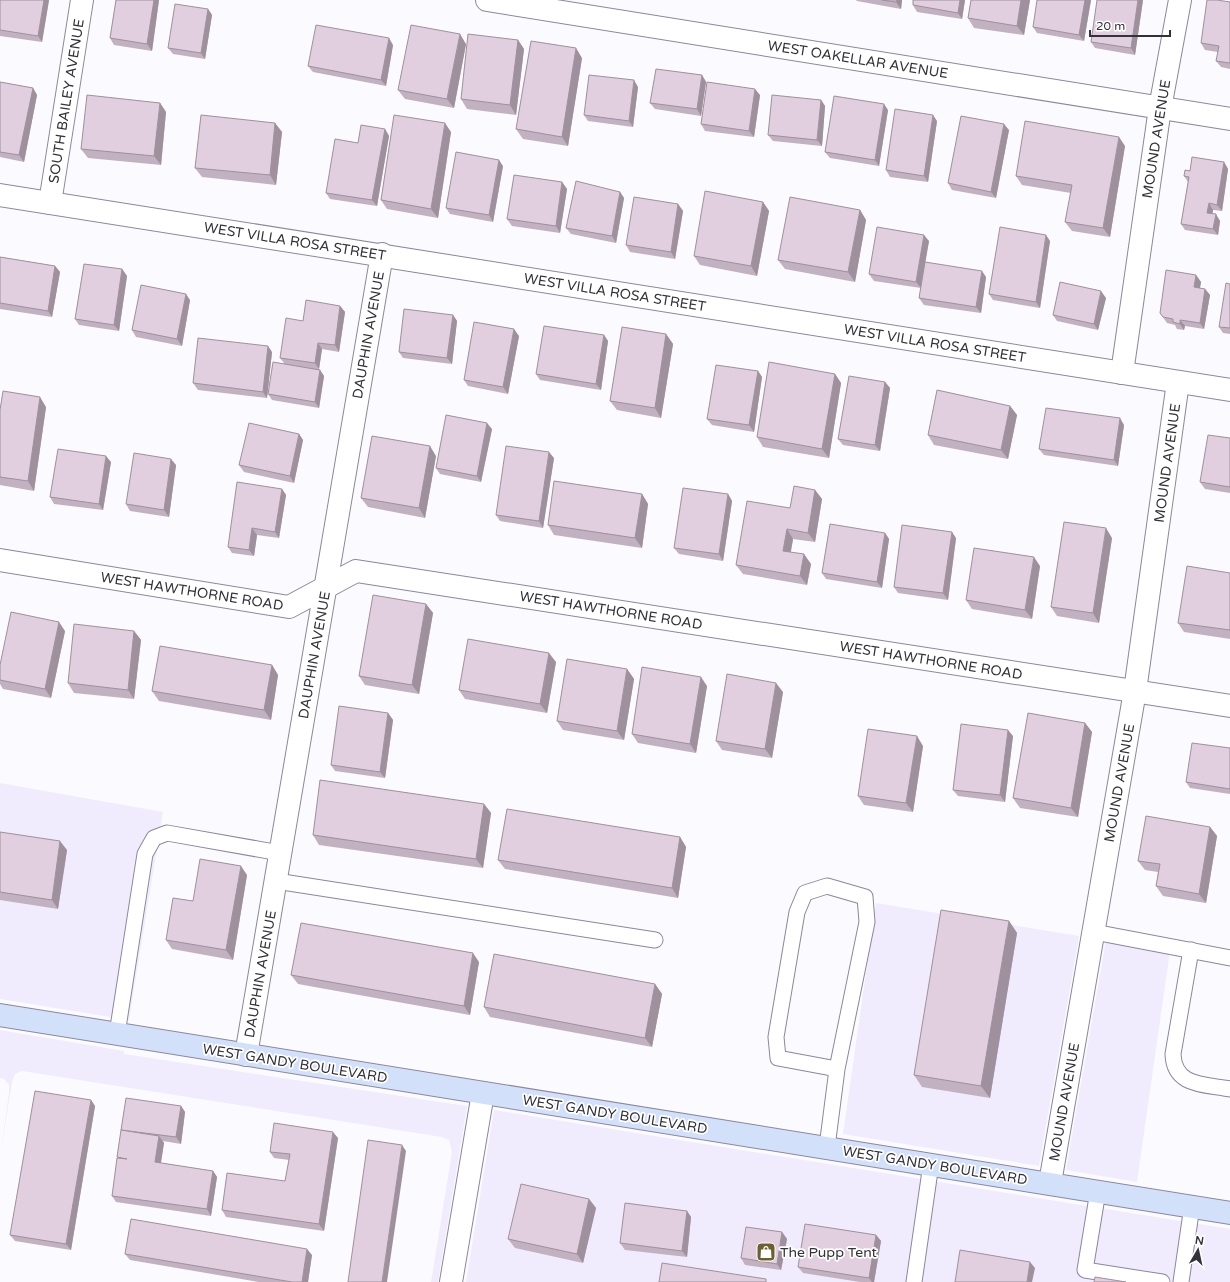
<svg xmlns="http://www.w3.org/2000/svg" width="1230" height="1282" viewBox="0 0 1230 1282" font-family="'Varela Round',sans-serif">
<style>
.built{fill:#f0ecfe}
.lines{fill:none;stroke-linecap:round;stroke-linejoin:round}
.lane-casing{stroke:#8c879c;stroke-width:17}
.street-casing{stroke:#8c879c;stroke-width:24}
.secondary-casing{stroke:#8c879c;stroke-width:24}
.lane{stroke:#fff;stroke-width:15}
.street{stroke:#fff;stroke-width:22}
.secondary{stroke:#d3e0fa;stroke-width:22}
.wall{fill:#c2b1c0}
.shaded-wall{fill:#9e909c}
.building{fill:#e1cedf;stroke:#9e909c}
.labels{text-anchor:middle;stroke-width:3.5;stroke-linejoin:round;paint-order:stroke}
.street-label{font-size:14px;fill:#333139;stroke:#fff}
.poi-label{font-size:14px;fill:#333139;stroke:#fff;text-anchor:start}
</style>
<rect width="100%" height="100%" fill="#fbfaff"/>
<g class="built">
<polygon points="0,783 163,812 129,1020 0,999"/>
<polygon points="876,903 1079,936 1039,1166 843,1134"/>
<polygon points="1106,940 1170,951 1137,1182 1066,1170"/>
<polygon points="0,1030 124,1051 124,1054 467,1106 438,1282 431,1282 452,1152 449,1140 442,1137 22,1071 15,1074 12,1082 0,1156 9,1093 9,1085 4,1079 0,1078"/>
<polygon points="494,1110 1230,1229 1230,1282 466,1282"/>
</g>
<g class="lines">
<g class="lane-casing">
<g id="lane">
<polyline points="276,881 655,940"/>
<polyline points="1094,932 1230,958"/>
<path d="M1191 950 1173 1054C1174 1087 1205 1084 1230 1089"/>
<polyline points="117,1034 145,854 154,838 167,833 280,853"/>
<polyline points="827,1147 836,1077 837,1069 867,922 865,897 827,886 805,893 797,912 776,1037 778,1058 837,1069"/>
<polyline points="1098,1191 1085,1270 1162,1282"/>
<polyline points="914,1282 931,1164"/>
<polyline points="1181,1282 1192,1206"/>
</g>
</g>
<g class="street-casing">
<g id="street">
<polyline points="487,0 1230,119"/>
<polyline points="0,195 1230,390"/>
<polyline points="50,203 82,0"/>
<polyline points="1122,373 1160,108 1180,0"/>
<polyline points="0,560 289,607 356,571 1230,706"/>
<polyline points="246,1055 382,254"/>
<polyline points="1050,1183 1135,691 1178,382"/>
<polyline points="451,1282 483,1093"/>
</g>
</g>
<g class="secondary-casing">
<polyline id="secondary" points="0,1015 1230,1213"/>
</g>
<use href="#lane" class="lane"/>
<use href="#street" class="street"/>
<use href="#secondary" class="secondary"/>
</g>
<g class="wall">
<polygon points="0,0 49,0 42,42 0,36"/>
<polygon points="116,0 159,0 152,51 114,45 110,38"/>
<polygon points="856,0 902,0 901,9 857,1"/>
<polygon points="913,0 965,0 962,19 917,12 913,5"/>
<polygon points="971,0 1030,0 1024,35 974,28 968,18"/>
<polygon points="1091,0 1084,41 1037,33 1033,27"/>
<polygon points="1143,0 1135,55 1095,48 1091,42"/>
<polygon points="1230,2 1230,69 1221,67 1216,61 1218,52 1205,50 1201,43"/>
<polygon points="208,9 212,15 205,59 173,54 168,48"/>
<polygon points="518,40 524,49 516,115 467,109 461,99"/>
<polygon points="466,44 454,108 405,99 398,90"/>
<polygon points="393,45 386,86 313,72 308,66"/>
<polygon points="582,58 568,146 523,139 516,129"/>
<polygon points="702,75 706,82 701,116 655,109 650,103"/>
<polygon points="0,82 33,88 37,95 24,162 0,157"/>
<polygon points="638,87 633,127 588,121 584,115"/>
<polygon points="760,95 754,137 705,131 701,124"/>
<polygon points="821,100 825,106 822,146 773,141 768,135"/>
<polygon points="160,103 166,112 161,165 88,158 81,149"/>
<polygon points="888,110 879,166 830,158 825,152"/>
<polygon points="937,121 928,182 890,177 886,170"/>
<polygon points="275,123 282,132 276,185 202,177 195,168"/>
<polygon points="385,129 389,136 377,206 330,199 326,193 358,143"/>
<polygon points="1009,130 996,198 952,190 948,183"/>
<polygon points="451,132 438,218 387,209 381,200"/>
<polygon points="1125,146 1110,237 1072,231 1065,222 1071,193 1022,185 1016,176"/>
<polygon points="1224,162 1228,169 1222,211 1213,210 1212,214 1220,221 1218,235 1185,230 1181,224 1188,182 1184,176 1190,171"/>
<polygon points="503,166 493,222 450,214 446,208"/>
<polygon points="562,182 567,189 560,233 512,226 507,219"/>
<polygon points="620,192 624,198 616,243 571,234 566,228"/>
<polygon points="763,202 769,211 757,276 700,265 694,256"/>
<polygon points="678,204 683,211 675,259 630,252 626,245"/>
<polygon points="860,210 866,220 855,282 785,269 778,260"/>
<polygon points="929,241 925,262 986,277 981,313 924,305 919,298 921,288 874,281 869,274"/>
<polygon points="1050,241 1040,308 993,300 989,294"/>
<polygon points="0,257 55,266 60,272 52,317 0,309"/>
<polygon points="122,269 127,276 119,331 79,325 75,319"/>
<polygon points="1196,275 1201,282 1200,288 1205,289 1210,295 1204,329 1185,326 1184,330 1177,329 1175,325 1167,323 1160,313"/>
<polygon points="1230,284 1230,334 1223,333 1219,327"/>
<polygon points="1106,298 1098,330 1057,321 1053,315"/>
<polygon points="190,300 182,346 136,337 132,330"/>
<polygon points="340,306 345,312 339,352 322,349 319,369 324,376 319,408 272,400 268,394 284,363 280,358 303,321"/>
<polygon points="453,315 457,321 452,364 403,358 399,352"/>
<polygon points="666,334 673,344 661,418 617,410 610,401"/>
<polygon points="604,335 608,341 601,390 540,380 536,374"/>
<polygon points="519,336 508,394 468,386 464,380"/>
<polygon points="272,352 267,398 198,390 193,383"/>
<polygon points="758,371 762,377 754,432 712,425 707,419"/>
<polygon points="835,374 841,383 829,458 763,447 757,437"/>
<polygon points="885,382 890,388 880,451 843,445 838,439"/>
<polygon points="1010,406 1017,415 1008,459 934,445 928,435"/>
<polygon points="46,407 34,491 0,485 0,410"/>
<polygon points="1124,425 1118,466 1044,455 1039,449"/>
<polygon points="492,429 481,482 440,474 436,468"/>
<polygon points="299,434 303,440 294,483 244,472 239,465"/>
<polygon points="1230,438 1230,493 1205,489 1200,482"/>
<polygon points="436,456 425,518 368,507 361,498"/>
<polygon points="554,458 543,528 500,521 496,515"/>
<polygon points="111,462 103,510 54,504 50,497"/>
<polygon points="176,465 169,517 130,511 126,504"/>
<polygon points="282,489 286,495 279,538 257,535 254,556 232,553 228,547"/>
<polygon points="815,490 822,499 815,542 793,539 791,552 811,564 807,585 743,574 736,565 790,508"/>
<polygon points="642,494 648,504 642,548 554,535 548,525"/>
<polygon points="728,494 732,501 723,561 679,554 674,548"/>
<polygon points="885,533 889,539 882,588 826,579 822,573"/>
<polygon points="956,538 948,600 898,593 894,587"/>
<polygon points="1112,538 1099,623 1057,616 1051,607"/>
<polygon points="1040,566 1032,619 972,609 966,600"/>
<polygon points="1230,573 1230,639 1184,632 1178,623"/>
<polygon points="426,604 433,613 419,694 365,685 359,676"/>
<polygon points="65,631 51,698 3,689 0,684 0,665"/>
<polygon points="134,631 141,640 134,699 74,693 68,683"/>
<polygon points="556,662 547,713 465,699 459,690"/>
<polygon points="272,665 278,675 271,720 159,701 152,691"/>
<polygon points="627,669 634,679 624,740 563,730 557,721"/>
<polygon points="707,686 696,753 638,743 632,734"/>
<polygon points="783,692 772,758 722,750 716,741"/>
<polygon points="388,713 393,720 385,778 335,771 331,765"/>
<polygon points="1085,723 1092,732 1078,817 1020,808 1013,798"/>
<polygon points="1013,736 1005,802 958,796 953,790"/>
<polygon points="923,746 913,812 864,805 858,796"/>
<polygon points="1230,748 1230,794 1190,788 1186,782"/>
<polygon points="484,804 491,813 483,868 319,845 313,835"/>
<polygon points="1210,827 1217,836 1206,903 1163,896 1156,886 1158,872 1145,870 1138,861"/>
<polygon points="0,832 67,850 58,909 0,900"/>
<polygon points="680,837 686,847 678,898 505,869 498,860"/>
<polygon points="247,875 233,960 172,949 166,940"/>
<polygon points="1009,921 1017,933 990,1098 922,1087 914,1075"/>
<polygon points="479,962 470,1015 298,984 291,975"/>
<polygon points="655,984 662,994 652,1047 490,1017 484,1007"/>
<polygon points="91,1100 95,1106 71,1250 15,1241 10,1235"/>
<polygon points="181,1106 185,1112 181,1144 163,1141 164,1143 161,1163 213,1171 217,1177 211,1216 116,1202 112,1196 118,1158 117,1157 122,1131 121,1130"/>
<polygon points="338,1138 324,1231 226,1217 222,1210 285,1181 289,1160 274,1158 270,1152"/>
<polygon points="589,1199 596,1208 583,1263 515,1248 508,1239"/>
<polygon points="687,1211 691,1217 687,1257 625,1250 620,1243"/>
<polygon points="782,1232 787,1239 781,1270 745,1265 741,1258"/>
<polygon points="876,1235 881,1241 874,1282 860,1282 803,1273 798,1267"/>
<polygon points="125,1254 312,1255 308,1282 259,1282 130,1260"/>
</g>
<g class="shaded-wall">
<polygon points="44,0 49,0 42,42 38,36"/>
<polygon points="154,0 159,0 152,51 147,44"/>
<polygon points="897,0 902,0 901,9 896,2"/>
<polygon points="960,0 965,0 962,19 958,13"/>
<polygon points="1021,0 1030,0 1024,35 1017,26"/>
<polygon points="1085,0 1091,0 1084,41 1079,35"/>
<polygon points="1138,0 1143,0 1135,55 1131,48"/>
<polygon points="208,9 212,15 205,59 201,53"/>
<polygon points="460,34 466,44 454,108 447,99"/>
<polygon points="389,38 393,45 386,86 381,80"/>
<polygon points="518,40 524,49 516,115 510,105"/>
<polygon points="576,48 582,58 568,146 562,137"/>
<polygon points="702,75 706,82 701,116 697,109"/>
<polygon points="634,80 638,87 633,127 629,121"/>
<polygon points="33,88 37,95 24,162 19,155"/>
<polygon points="755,89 760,95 754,137 749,131"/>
<polygon points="821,100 825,106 822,146 817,140"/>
<polygon points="160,103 166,112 161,165 154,156"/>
<polygon points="884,104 888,110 879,166 875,160"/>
<polygon points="933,115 937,121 928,182 924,176"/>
<polygon points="275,123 282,132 276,185 270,175"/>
<polygon points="445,123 451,132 438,218 431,209"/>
<polygon points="1004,124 1009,130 996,198 991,192"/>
<polygon points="385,129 389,136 377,206 372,200"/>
<polygon points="1119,137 1125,146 1110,237 1103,228"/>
<polygon points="499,160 503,166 493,222 489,215"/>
<polygon points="1224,162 1228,169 1222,211 1217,205"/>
<polygon points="562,182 567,189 560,233 556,226"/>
<polygon points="620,192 624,198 616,243 612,236"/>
<polygon points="763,202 769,211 757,276 751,266"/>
<polygon points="1209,203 1213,210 1212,219 1207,213"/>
<polygon points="678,204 683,211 675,259 671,252"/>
<polygon points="860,210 866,220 855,282 848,272"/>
<polygon points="1216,214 1220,221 1218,235 1213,229"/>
<polygon points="924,235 929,241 921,288 916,282"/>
<polygon points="1046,235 1050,241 1040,308 1036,302"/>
<polygon points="55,266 60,272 52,317 48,311"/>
<polygon points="122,269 127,276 119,331 114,325"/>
<polygon points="982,271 986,277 981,313 976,307"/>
<polygon points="1196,275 1201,282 1199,293 1194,287"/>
<polygon points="1205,289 1210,295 1204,329 1200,323"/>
<polygon points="1101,291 1106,298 1098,330 1094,324"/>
<polygon points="186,294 190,300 182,346 177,339"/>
<polygon points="340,306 345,312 339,352 335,345"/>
<polygon points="453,315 457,321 452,364 447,358"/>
<polygon points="1180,320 1185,326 1184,330 1180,324"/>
<polygon points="514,329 519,336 508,394 503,387"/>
<polygon points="666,334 673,344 661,418 655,408"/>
<polygon points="604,335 608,341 601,390 596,384"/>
<polygon points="318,343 322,349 319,369 315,363"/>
<polygon points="268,346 272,352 267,398 263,392"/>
<polygon points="320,370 324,376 319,408 315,402"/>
<polygon points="758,371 762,377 754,432 749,425"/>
<polygon points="835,374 841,383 829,458 822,449"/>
<polygon points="885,382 890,388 880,451 875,445"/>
<polygon points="40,397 46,407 34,491 28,481"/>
<polygon points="1010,406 1017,415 1008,459 1001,450"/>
<polygon points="1120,418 1124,425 1118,466 1114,460"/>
<polygon points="487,423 492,429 481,482 477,476"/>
<polygon points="299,434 303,440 294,483 290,476"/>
<polygon points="430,446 436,456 425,518 419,508"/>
<polygon points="549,452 554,458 543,528 539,521"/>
<polygon points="106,456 111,462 103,510 99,504"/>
<polygon points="171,459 176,465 169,517 164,510"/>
<polygon points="282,489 286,495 279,538 275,532"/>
<polygon points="815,490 822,499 815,542 808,533"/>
<polygon points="642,494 648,504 642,548 635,538"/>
<polygon points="728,494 732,501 723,561 719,554"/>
<polygon points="252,528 257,535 254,556 249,550"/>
<polygon points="1106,528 1112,538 1099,623 1093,613"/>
<polygon points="787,529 793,539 789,560 783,551"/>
<polygon points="952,532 956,538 948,600 943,593"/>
<polygon points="885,533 889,539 882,588 877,582"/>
<polygon points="804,554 811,564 807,585 800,576"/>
<polygon points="1034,557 1040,566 1032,619 1025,610"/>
<polygon points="426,604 433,613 419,694 412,685"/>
<polygon points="59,622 65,631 51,698 45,689"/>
<polygon points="134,631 141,640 134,699 128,690"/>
<polygon points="549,653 556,662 547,713 540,704"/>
<polygon points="272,665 278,675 271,720 264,710"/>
<polygon points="627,669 634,679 624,740 617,731"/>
<polygon points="701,677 707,686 696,753 690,744"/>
<polygon points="776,683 783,692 772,758 765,749"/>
<polygon points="388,713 393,720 385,778 380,772"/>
<polygon points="1085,723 1092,732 1078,817 1071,808"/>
<polygon points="1008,730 1013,736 1005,802 1000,795"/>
<polygon points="917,736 923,746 913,812 906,803"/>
<polygon points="484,804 491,813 483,868 476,859"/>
<polygon points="1210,827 1217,836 1206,903 1199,894"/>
<polygon points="680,837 686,847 678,898 672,888"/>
<polygon points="60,841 67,850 58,909 52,900"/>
<polygon points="241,866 247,875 233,960 226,950"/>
<polygon points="1009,921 1017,933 990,1098 981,1086"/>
<polygon points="473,953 479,962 470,1015 464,1006"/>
<polygon points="655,984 662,994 652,1047 645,1038"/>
<polygon points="91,1100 95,1106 71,1250 66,1244"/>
<polygon points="181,1106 185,1112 181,1144 176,1137"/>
<polygon points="333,1132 338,1138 324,1231 319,1224"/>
<polygon points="159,1136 164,1143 160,1168 155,1162"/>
<polygon points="402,1145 406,1151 387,1282 382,1282"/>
<polygon points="213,1171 217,1177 211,1216 207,1209"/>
<polygon points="589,1199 596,1208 583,1263 577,1254"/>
<polygon points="687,1211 691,1217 687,1257 682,1251"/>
<polygon points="782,1232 787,1239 781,1270 777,1264"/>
<polygon points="876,1235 881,1241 874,1282 872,1282 869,1278"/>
<polygon points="307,1249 312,1255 308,1282 302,1282"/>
<polygon points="1030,1262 1035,1268 1032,1282 1027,1282"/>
</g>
<g class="building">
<polygon points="0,0 44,0 38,36 0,30"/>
<polygon points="116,0 154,0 147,44 110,38"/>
<polygon points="882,0 897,0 896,2"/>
<polygon points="913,0 960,0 958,13 913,5"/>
<polygon points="971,0 1021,0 1017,26 968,18"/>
<polygon points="1037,0 1085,0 1079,35 1033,27"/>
<polygon points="1097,0 1138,0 1131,48 1091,42"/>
<polygon points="1207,0 1217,0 1230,2 1230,63 1216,61 1219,46 1201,43"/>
<polygon points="175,4 208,9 201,53 168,48"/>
<polygon points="316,25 389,38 381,80 308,66"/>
<polygon points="411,25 460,34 447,99 398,90"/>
<polygon points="468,34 518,40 510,105 461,99"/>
<polygon points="531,41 576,48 562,137 516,129"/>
<polygon points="656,69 702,75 697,109 650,103"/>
<polygon points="589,75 634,80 629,121 584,115"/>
<polygon points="0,82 33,88 19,155 0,152"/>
<polygon points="707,82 755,89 749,131 701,124"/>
<polygon points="87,95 160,103 154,156 81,149"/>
<polygon points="772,95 821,100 817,140 768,135"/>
<polygon points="834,96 884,104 875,160 825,152"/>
<polygon points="895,109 933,115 924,176 886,170"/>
<polygon points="201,115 275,123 270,175 195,168"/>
<polygon points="394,115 445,123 431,209 381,200"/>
<polygon points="961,116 1004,124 991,192 948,183"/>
<polygon points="1025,121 1119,137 1103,228 1065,222 1072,185 1016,176"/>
<polygon points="361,125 385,129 372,200 326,193 335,139 358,143"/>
<polygon points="456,152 499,160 489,215 446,208"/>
<polygon points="1192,157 1224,162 1217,205 1209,203 1207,213 1216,214 1213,229 1181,224 1189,177 1184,176 1185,170 1190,171"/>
<polygon points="514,175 562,182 556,226 507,219"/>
<polygon points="576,181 620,192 612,236 566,228"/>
<polygon points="705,191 763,202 751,266 694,256"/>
<polygon points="634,197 678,204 671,252 626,245"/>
<polygon points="790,197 860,210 848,272 778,260"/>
<polygon points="877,227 924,235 916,282 869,274"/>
<polygon points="1000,227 1046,235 1036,302 989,294"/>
<polygon points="0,257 55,266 48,311 0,303"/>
<polygon points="925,262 982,271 976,307 919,298"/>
<polygon points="84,264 122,269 114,325 75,319"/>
<polygon points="1166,270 1196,275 1194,287 1205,289 1200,323 1180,320 1180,324 1173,322 1173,319 1163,317 1160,313"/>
<polygon points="1060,282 1101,291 1094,324 1053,315"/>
<polygon points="1226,283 1230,284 1230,328 1219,327"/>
<polygon points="141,285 186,294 177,339 132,330"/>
<polygon points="306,300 340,306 335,345 318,343 315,363 280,358 286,318 303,321"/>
<polygon points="404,309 453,315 447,358 399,352"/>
<polygon points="474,322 514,329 503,387 464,380"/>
<polygon points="544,326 604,335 596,384 536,374"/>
<polygon points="622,327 666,334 655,408 610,401"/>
<polygon points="198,338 268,346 263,392 193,383"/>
<polygon points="273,362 320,370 315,402 268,394"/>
<polygon points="769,362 835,374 822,449 757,437"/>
<polygon points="716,365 758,371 749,425 707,419"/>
<polygon points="849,376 885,382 875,445 838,439"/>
<polygon points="937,390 1010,406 1001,450 928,435"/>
<polygon points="3,391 40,397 28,481 0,477 0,410"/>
<polygon points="1046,408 1120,418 1114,460 1039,449"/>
<polygon points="446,415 487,423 477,476 436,468"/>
<polygon points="249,423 299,434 290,476 239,465"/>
<polygon points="1208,435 1230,438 1230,487 1200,482"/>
<polygon points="372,436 430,446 419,508 361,498"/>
<polygon points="506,446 549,452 539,521 496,515"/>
<polygon points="58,449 106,456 99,504 50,497"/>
<polygon points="134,453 171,459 164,510 126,504"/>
<polygon points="554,481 642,494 635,538 548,525"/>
<polygon points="237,482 282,489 275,532 252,528 249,550 228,547"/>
<polygon points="794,486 815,490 808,533 787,529 783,551 804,554 800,576 736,565 747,501 790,508"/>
<polygon points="683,488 728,494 719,554 674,548"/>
<polygon points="1064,522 1106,528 1093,613 1051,607"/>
<polygon points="830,524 885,533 877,582 822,573"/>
<polygon points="902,525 952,532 943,593 894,587"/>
<polygon points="974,548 1034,557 1025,610 966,600"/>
<polygon points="1187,566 1230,573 1230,630 1178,623"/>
<polygon points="373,595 426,604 412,685 359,676"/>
<polygon points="11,612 59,622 45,689 0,680 0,665"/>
<polygon points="74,624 134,631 128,690 68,683"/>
<polygon points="468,639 549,653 540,704 459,690"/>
<polygon points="160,646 272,665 264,710 152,691"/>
<polygon points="567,659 627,669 617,731 557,721"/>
<polygon points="642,667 701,677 690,744 632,734"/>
<polygon points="727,674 776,683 765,749 716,741"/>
<polygon points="339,706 388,713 380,772 331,765"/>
<polygon points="1028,713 1085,723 1071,808 1013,798"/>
<polygon points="961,724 1008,730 1000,795 953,790"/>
<polygon points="868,729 917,736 906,803 858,796"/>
<polygon points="1192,743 1230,748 1230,789 1186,782"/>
<polygon points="320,780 484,804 476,859 313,835"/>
<polygon points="507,809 680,837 672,888 498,860"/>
<polygon points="1146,816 1210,827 1199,894 1156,886 1160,864 1138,861"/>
<polygon points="0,832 60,841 52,900 0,892"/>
<polygon points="200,859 241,866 226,950 166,940 173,898 193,901"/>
<polygon points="941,910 1009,921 981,1086 914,1075"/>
<polygon points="301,923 473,953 464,1006 291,975"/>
<polygon points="494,954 655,984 645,1038 484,1007"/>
<polygon points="35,1091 91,1100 66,1244 10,1235"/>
<polygon points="126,1098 181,1106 176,1137 121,1130"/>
<polygon points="274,1123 333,1132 319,1224 222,1210 227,1173 285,1181 290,1154 270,1152"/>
<polygon points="121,1130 159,1136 155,1162 213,1171 207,1209 112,1196 117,1158 127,1159 117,1157"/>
<polygon points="368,1140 402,1145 382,1282 348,1282"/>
<polygon points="521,1184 589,1199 577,1254 508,1239"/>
<polygon points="625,1203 687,1211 682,1251 620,1243"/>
<polygon points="131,1219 307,1249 302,1282 292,1282 125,1254"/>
<polygon points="805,1224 876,1235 869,1278 798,1267"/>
<polygon points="746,1227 782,1232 777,1264 741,1258"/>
<polygon points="960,1250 1030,1262 1027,1282 955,1282"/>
<polygon points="662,1263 766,1279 766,1282 659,1282"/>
<polygon points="1095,1277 1126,1282 1094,1282"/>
</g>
<defs>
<g id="shop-square" transform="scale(1)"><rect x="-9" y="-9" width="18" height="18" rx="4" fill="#6b612e" stroke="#fff"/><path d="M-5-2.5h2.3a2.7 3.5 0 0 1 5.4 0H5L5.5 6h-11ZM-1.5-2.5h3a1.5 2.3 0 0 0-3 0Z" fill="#fff"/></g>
</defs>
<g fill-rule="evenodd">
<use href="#shop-square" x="766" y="1252"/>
</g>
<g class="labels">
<g class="street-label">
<text transform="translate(858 59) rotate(9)" y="5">WEST OAKELLAR AVENUE</text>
<text transform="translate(66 101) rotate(-81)" y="5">SOUTH BAILEY AVENUE</text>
<text transform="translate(1156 139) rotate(-81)" y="5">MOUND AVENUE</text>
<text transform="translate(295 241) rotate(9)" y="5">WEST VILLA ROSA STREET</text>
<text transform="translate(615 292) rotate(9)" y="5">WEST VILLA ROSA STREET</text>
<text transform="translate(368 335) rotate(-80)" y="5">DAUPHIN AVENUE</text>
<text transform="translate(935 343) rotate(9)" y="5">WEST VILLA ROSA STREET</text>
<text transform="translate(1167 463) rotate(-82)" y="5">MOUND AVENUE</text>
<text transform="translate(192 591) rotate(9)" y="5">WEST HAWTHORNE ROAD</text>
<text transform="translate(611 610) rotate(9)" y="5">WEST HAWTHORNE ROAD</text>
<text transform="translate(314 655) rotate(-80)" y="5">DAUPHIN AVENUE</text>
<text transform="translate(931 660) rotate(9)" y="5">WEST HAWTHORNE ROAD</text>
<text transform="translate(1119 783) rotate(-80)" y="5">MOUND AVENUE</text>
<text transform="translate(260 974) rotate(-80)" y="5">DAUPHIN AVENUE</text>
<text transform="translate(295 1063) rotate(9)" y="5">WEST GANDY BOULEVARD</text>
<text transform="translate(1064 1102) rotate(-80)" y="5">MOUND AVENUE</text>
<text transform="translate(615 1114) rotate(9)" y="5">WEST GANDY BOULEVARD</text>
<text transform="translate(935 1165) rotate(9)" y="5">WEST GANDY BOULEVARD</text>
</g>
<g class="poi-label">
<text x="780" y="1257">The Pupp Tent</text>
</g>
</g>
<g transform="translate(1198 1250) rotate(9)" stroke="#ffffff" stroke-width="3" paint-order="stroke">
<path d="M0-3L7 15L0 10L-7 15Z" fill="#333139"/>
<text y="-6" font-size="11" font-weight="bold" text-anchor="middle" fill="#333139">N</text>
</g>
<path d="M1090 30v6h80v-6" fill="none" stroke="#333139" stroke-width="2"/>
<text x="1096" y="30" font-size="12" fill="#333139" stroke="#ffffff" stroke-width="3" paint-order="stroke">20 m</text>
</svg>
